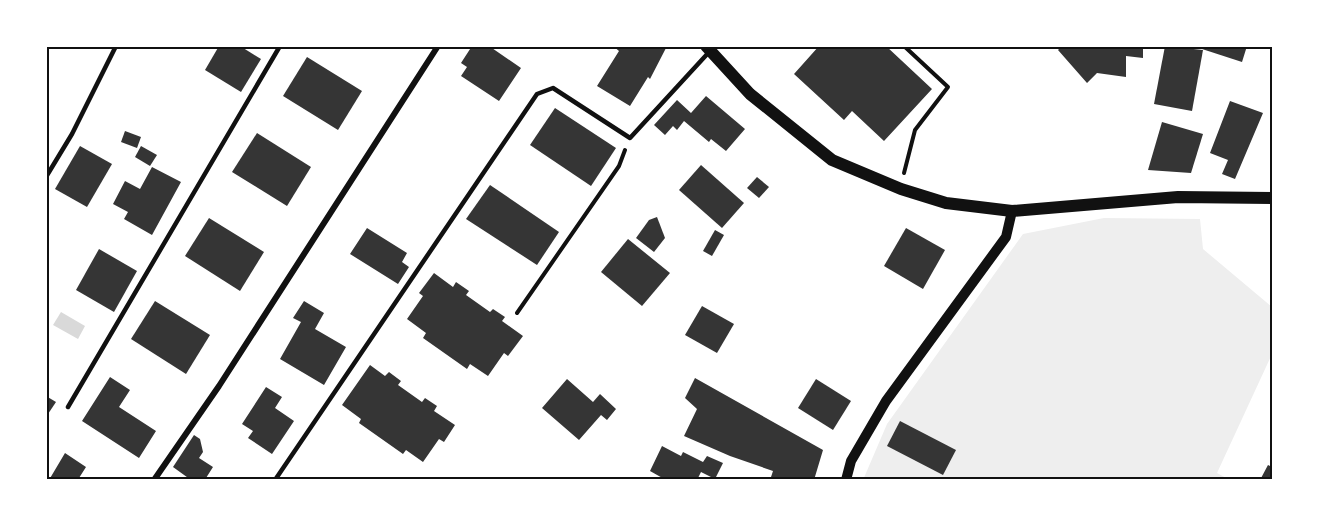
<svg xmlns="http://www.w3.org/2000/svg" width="1319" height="526" viewBox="0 0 1319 526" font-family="'Zilla Slab',serif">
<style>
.green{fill:#eee}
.water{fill:#d9d9d9}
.building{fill:#353535}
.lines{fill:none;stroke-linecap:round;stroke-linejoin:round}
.path{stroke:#111;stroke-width:4}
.service{stroke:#111;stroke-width:4.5}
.minor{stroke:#111;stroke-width:6}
.tertiary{stroke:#111;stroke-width:10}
.secondary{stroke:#111;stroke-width:12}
.neatline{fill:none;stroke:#111;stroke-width:2}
</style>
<rect width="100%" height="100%" fill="#fff"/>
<polygon class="green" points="1104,218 1200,219 1203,249 1272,307 1272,354 1217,473 1228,479 863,480 887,424 1023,234"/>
<polygon class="water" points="61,312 85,326 78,339 53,325"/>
<g class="building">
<polygon points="219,46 240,46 261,59 241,92 205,70"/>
<polygon points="472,46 489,46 521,68 499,101 461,76 467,67 461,63"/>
<polygon points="613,46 666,48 650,79 648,77 630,106 597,86 619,51"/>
<polygon points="819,46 886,46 932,89 884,141 852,111 844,120 794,74"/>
<polygon points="1062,46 1143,46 1143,58 1126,56 1126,77 1097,73 1087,83 1058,50"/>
<polygon points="1165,46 1203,50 1192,111 1154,104"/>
<polygon points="1203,46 1247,46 1242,62 1202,49"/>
<polygon points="307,57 362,91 338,130 283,96"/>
<polygon points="706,96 745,129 726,151 711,139 709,142 684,121 677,130 673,126 665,135 654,125 677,100 691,113"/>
<polygon points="1230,101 1263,113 1235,179 1222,174 1228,160 1210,153"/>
<polygon points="555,108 616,148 591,186 530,145"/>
<polygon points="1162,122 1203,134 1191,173 1148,170"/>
<polygon points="125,131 141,137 137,148 121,142"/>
<polygon points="257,133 311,167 287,206 232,172"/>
<polygon points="80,146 112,164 87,207 55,189"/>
<polygon points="141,146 157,155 150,166 135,157"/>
<polygon points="701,165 744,203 722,228 679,190"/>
<polygon points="152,167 181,182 152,235 124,219 128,212 113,204 125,181 140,189"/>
<polygon points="757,177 769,187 759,198 747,188"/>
<polygon points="490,185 559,232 537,265 466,219"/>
<polygon points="657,217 665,238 654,252 636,238 649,220"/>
<polygon points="209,218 264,252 240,291 185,256"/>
<polygon points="367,228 407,253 402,262 409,267 398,284 350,254"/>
<polygon points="906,228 945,250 923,289 884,266"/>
<polygon points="715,230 724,235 712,256 703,251"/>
<polygon points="628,239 670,273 642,306 601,272"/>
<polygon points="99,249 137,271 114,312 76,290"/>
<polygon points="434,273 453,287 456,282 469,291 466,295 490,312 493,309 505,317 502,321 523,336 508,356 504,353 488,376 470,364 467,369 423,338 426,333 407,319 423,296 419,293"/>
<polygon points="155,301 210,335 186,374 131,339"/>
<polygon points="304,301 324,313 315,329 346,347 324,385 280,359 301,322 293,318"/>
<polygon points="702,306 734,324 717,353 685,335"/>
<polygon points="370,365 385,376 389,372 401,381 398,385 422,402 425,398 437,406 434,411 455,425 444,442 439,439 423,462 406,450 403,454 359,423 361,419 342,405"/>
<polygon points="110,377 130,390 119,407 156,431 139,458 82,421"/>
<polygon points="695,378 823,450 814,480 770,480 773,471 730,456 684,436 697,409 685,398"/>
<polygon points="567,379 593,402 600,394 616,409 607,420 601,415 579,440 542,408"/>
<polygon points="816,379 851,401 833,430 798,408"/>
<polygon points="266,387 282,397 275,408 294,421 272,454 248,438 253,431 242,424"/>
<polygon points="46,396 56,402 46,417"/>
<polygon points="900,421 956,450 943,475 887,446"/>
<polygon points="194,435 200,439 203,452 199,458 213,467 206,478 208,480 191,480 173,467"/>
<polygon points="662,446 681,456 683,452 703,462 707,456 723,463 715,479 701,472 697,480 666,480 650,471"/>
<polygon points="65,453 86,467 79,478 81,480 49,480"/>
<polygon points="1268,465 1272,467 1272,480 1260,480"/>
</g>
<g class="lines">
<g class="path">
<polyline points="904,46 948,87 915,130 904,173"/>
<polyline points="517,313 619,166 625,150"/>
</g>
<g class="service">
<polyline points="46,177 72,134 116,46"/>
<polyline points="68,407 280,46"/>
<polyline points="275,480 537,94 553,88 630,138 710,51"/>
</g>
<polyline class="minor" points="154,480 219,386 438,46"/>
<polyline class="tertiary" points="846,480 851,461 886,401 1006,237 1012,211"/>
<polyline class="secondary" points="706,46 750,94 832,160 901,189 946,203 1012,211 1178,197 1272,198"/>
</g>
<rect width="1319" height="526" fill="none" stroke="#ffffff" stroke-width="96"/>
<rect x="48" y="48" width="1223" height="430" class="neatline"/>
</svg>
